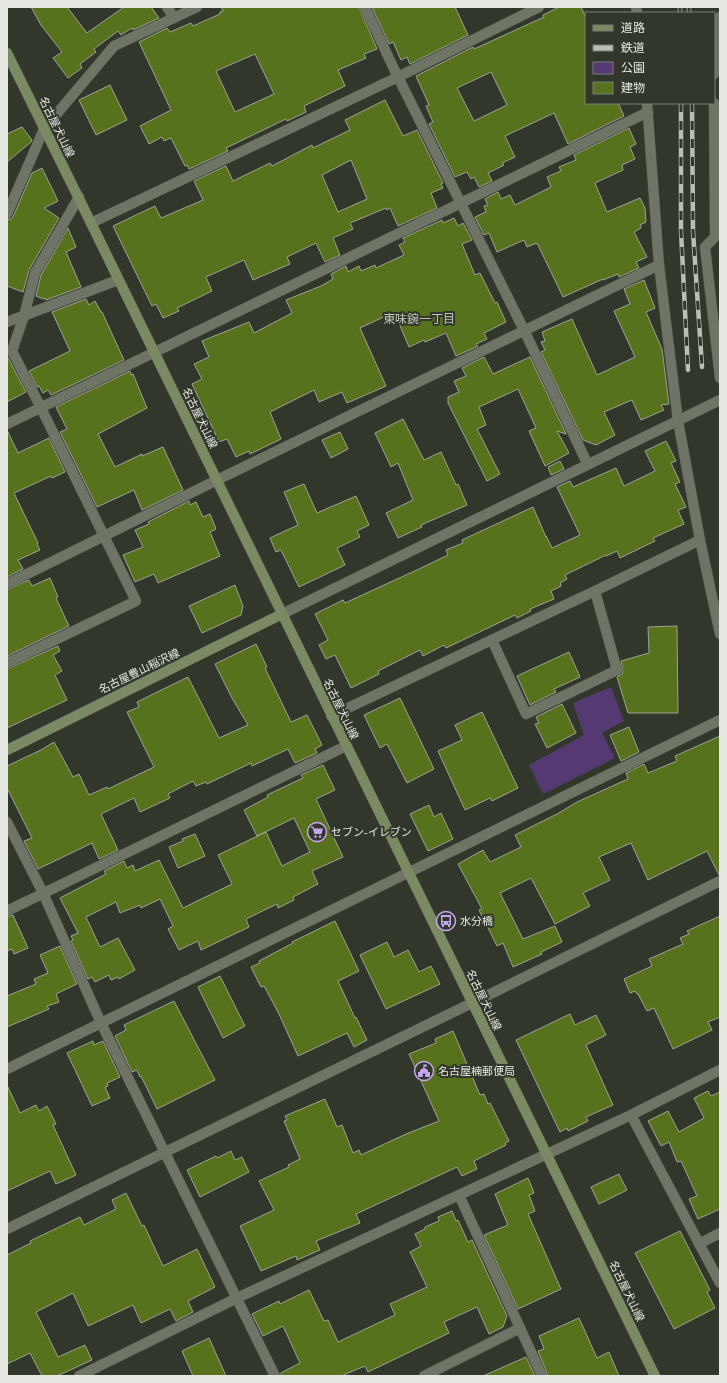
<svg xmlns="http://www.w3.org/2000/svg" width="727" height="1383" viewBox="0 0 727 1383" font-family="'Times New Roman','Noto Sans JP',serif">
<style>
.green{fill:#543972}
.building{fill:#57711d;stroke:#9ea495;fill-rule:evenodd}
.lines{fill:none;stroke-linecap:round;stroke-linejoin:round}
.minor-casing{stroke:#4f5349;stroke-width:11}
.tertiary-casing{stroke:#4f5349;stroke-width:11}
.secondary-casing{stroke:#4f5349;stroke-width:11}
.minor{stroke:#6e7466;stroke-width:10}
.tertiary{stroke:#6e7466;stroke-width:10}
.secondary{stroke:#7c8a63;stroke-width:10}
.rail-casing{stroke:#babeb5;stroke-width:4.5}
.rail{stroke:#32372b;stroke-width:3;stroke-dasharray:9;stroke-linecap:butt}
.labels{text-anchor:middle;stroke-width:4;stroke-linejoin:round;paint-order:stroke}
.street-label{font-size:11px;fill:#e5e9e1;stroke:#32372b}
.poi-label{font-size:11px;fill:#e5e9e1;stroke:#32372b;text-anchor:start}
.neighbourhood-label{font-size:12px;fill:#c0c6b7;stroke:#32372b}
</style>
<rect width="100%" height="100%" fill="#32372b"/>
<polygon class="green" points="611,687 624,721 602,733 615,758 543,794 529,765 584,735 573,703"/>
<g class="building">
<polygon points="31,7 67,7 87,33 124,7 151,7 159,18 133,30 132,28 121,35 118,31 94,49 96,52 80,64 82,68 68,78 53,58 62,52 41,25"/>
<path d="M221 7H359L377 49 364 54 366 58 338 70 345 86 304 106 306 112 287 121 286 119 226 148 228 151 189 169 187 165 185 166 171 138 164 141 162 137 149 144 140 126 171 110 139 42 167 28 170 32 191 23 193 26 220 14V12L223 11ZM255 54 274 94 235 112 216 71Z"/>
<polygon points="372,7 455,7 468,35 410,64 407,57 401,60 393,42 389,44"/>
<path d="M559 7H581L586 18V103H618L624 116 568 144 554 113 505 136 515 157 502 163 504 165 488 173 492 181 479 187 474 177 471 179 467 172 455 177 429 124 433 122 426 106 429 105 416 76 473 47 474 49 544 17 543 15ZM491 72 507 105 474 121 457 88Z"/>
<polygon points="110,85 127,120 96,135 79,100"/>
<path d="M385 100 403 136 417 130 443 183 441 184 443 188 431 193 437 208 398 226 390 208 387 210 386 208 350 223 353 229 333 238 340 255 325 262 316 243 287 257 290 264 253 280 244 260 206 277 212 291 177 308 179 311 163 318 156 304 152 306 113 226 155 206 161 218 203 200 194 181 226 166 233 181 270 163 272 166 312 145 313 148 350 130 345 120ZM351 160 367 199 338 212 322 175Z"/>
<polygon points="22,127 32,140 31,142 7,162 7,134"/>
<polygon points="629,128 636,144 630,147 635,159 622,165 623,170 595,183 607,212 640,198 645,208 646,222 640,225 641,228 634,232 647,257 636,262 639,268 619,277 618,274 603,280 603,279 563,297 537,243 527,247 524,240 497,252 489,233 484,235 475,217 486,212 484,206 488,205 485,199 498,192 501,199 510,195 515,205 551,187 547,177 561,171 559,167 576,160 574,155"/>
<polygon points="42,168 58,201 44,208 59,218 29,270 23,292 7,286 7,220 11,219 13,217 32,173"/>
<polygon points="454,218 458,226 463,223 472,240 462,244 475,275 480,273 495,303 497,302 506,322 484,333 487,339 476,344 478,346 456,356 446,333 425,342 424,340 409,347 398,321 394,323 390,314 360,328 386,386 347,403 342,392 319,402 314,390 270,412 281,439 250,454 249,451 236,457 227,439 219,442 192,384 202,379 194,364 209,357 202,341 249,322 254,333 292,313 286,300 321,286 333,279 331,274 346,266 348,272 359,266 361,271 375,265 376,268 404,255 399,245 405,242 403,238 442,220 443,223"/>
<polygon points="68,228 76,247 66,252 81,287 46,300 45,298 43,299 36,296 41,275"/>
<polygon points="644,280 655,308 646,312 662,349 669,404 661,405 664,410 641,420 632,400 604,412 615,435 596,445 583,440 541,352 545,350 541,342 545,341 542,332 572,319 597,375 635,357 614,311 630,304 624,289"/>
<polygon points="86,299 89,305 95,301 101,312 102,312 124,360 51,395 48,390 43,393 39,386 37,387 29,371 70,351 52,312"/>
<polygon points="7,356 26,392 7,402"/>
<polygon points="484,357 493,374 530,357 566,434 557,431 569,453 545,466 529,431 536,428 518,389 479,407 486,425 477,429 500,474 487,481 448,403 448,397 459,392 454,381 466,376 462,368"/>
<polygon points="130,371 131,375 133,374 147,408 98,434 115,467 142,454 142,456 163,447 183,490 142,510 134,490 97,507 60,432 67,429 56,407"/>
<polygon points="403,419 424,460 441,452 456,485 458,484 467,505 421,525 422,527 398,538 386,513 413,500 398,463 391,467 375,433"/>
<polygon points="7,430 18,453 49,438 65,472 52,478 51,476 14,493 38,543 37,544 40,550 18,560 23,569 7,577"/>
<polygon points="340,432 348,449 331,458 322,440"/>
<polygon points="666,441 676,461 671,463 680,482 675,484 686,507 678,510 684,524 653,538 655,541 620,558 617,551 606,556 606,555 565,575 567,579 560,583 561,586 551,591 554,599 530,609 531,611 517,618 515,615 446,648 444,645 423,656 420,650 378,671 379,674 351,688 335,655 326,659 319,645 328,640 315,614 343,600 345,603 419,569 448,555 446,550 463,543 462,540 533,507 546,537 546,536 552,548 580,535 557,487 570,481 573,487 616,468 624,486 655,471 645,451"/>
<polygon points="560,461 564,469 551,475 548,467"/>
<polygon points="304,484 317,513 356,496 369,525 357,531 360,537 337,548 345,565 299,587 281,550 276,552 270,538 298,525 284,492"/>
<polygon points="189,501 190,505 196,502 203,517 210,514 216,529 210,532 220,556 158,583 154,574 135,582 123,555 143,547 135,530 149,524 148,522"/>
<polygon points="50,578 58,597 56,598 69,626 7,656 7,590 29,580 32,586"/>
<polygon points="235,585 243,606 241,615 202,633 189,606"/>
<polygon points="677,626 678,713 628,713 617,677 622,674 623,672 621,661 649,653 648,627"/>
<polygon points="256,644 267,667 265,668 291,722 307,715 322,745 315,749 317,753 295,763 288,749 252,766 251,763 207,784 206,782 196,786 193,781 168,794 170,798 140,812 134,798 101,814 118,850 99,859 92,843 38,869 24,841 32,838 7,788 7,766 41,750 54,742 73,777 79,774 89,795 107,787 108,789 154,767 127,712 139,707 137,702 188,677 219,738 248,725 232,698 215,664"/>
<polygon points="58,646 60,651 53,655 62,671 55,675 67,700 7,728 7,669"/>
<polygon points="569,652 580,677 554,689 556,692 530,705 517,676"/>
<polygon points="400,698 434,769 407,783 387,744 380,748 364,715"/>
<polygon points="562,704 576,733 547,748 535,724 539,723 536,717"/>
<polygon points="482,712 518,788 492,801 490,798 465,810 438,751 462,740 455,725"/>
<polygon points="629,727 639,752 621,761 610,735"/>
<polygon points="720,736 720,875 719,875 707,851 648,880 631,843 599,857 610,880 583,893 590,906 555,924 531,878 500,893 523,939 555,926 562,942 541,952 542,954 513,967 503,943 497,946 479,910 482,909 458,864 483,850 490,862 521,847 515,835 557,814 577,802 628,779 626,773 644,764 648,773 677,761 675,756"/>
<polygon points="323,765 335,790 316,799 343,857 312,871 318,884 293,897 294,900 278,908 277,904 246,919 249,927 201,950 198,941 179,950 168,929 173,926 160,899 141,908 140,905 120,913 116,902 86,917 100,947 118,938 135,970 119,979 118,977 111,980 109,975 95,982 92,977 88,979 71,941 73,940 71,936 78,933 60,898 106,874 104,871 124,861 127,868 133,865 135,871 159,860 183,908 232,884 218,855 266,832 282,866 310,852 294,818 257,836 244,810 268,797 267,795 303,778 301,775"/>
<polygon points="429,805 434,817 441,813 453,839 428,851 410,814"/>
<polygon points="195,834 205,856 178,868 169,847 183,841 182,839"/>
<polygon points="13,915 28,948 14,954 12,949 7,951 7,917"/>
<polygon points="720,916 720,1017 708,1022 712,1030 673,1049 654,1008 647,1011 638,994 637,994 635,991 630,993 624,979 652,966 649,959 683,944 680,938 689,934 687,931"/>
<polygon points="335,921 359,971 338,981 355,1018 356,1017 367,1040 354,1047 347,1033 298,1056 279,1014 264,986 261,987 251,967 260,963 259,961 293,943 292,942"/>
<polygon points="387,942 394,957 408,950 419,972 431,966 440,984 386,1009 360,955"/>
<polygon points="60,946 77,984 56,994 59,1002 47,1006 49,1009 7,1027 7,996 36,984 34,979 48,973 40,955"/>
<polygon points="220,976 245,1026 223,1038 198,987"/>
<polygon points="174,1001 215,1080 157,1109 141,1076 140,1077 137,1070 132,1072 115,1036 126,1030 124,1025"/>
<polygon points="570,1014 575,1025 596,1015 606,1035 586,1045 613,1105 586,1117 588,1121 568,1131 567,1128 560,1132 516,1040"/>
<polygon points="453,1031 480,1095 484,1094 488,1104 490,1103 509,1141 505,1143 506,1145 474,1161 477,1169 462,1176 457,1167 356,1214 360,1223 316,1241 320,1250 297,1260 296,1256 261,1271 240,1226 274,1210 259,1181 289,1167 288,1165 300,1159 284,1121 287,1120 285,1116 325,1099 337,1127 342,1125 353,1153 359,1150 361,1155 406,1134 439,1121 409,1054 436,1043 435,1039"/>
<polygon points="93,1041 94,1045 103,1041 120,1077 107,1083 108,1086 105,1087 110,1098 92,1106 67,1053"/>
<polygon points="7,1085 20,1113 36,1105 39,1111 47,1106 56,1124 53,1125 76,1175 56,1184 50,1171 7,1191"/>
<polygon points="708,1091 711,1096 720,1092 720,1209 698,1219 689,1199 697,1196 681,1161 677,1162 669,1142 661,1146 648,1121 668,1111 679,1132 704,1118 694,1098"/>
<polygon points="231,1151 235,1160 242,1157 249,1172 200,1197 187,1170 216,1156 217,1158"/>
<polygon points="619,1174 627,1190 599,1204 591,1187"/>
<polygon points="528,1178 534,1193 529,1195 535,1211 528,1214 561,1289 518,1309 484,1235 508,1225 495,1194"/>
<polygon points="126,1193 142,1226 144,1225 163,1266 197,1249 215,1287 188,1301 193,1312 176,1321 170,1309 141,1323 133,1305 88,1326 73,1293 36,1312 58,1357 85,1345 92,1360 57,1376 42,1376 30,1353 7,1364 7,1255 31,1243 30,1241 80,1217 84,1225 116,1209 112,1200"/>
<polygon points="452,1211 456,1221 458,1220 468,1242 472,1240 507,1316 503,1327 489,1334 477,1307 444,1322 449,1333 368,1372 365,1366 341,1376 281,1376 281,1373 300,1363 283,1326 263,1336 252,1314 279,1301 280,1304 309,1290 324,1321 328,1320 338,1342 395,1315 390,1304 427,1287 410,1252 421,1246 415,1234 425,1229 425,1227 439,1221 438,1217"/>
<polygon points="680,1231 710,1290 707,1292 715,1308 674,1329 635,1253"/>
<polygon points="579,1318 597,1358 609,1352 619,1376 548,1376 538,1351 544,1349 539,1336"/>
<polygon points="209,1338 226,1376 193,1376 182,1351"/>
<polygon points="526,1357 535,1376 483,1376"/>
</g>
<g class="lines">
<g class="minor-casing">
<g id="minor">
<polyline points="167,7 174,18"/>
<polyline points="365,7 394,69 524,330 587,463"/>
<polyline points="636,7 637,13"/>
<polyline points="714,74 720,17"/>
<polyline points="647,103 659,265 678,421 700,540 720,634"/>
<polyline points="714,103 715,237 705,247 720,378"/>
<polyline points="7,214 44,129 114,46 197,7"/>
<polyline points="91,223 398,77 539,7"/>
<polyline points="7,322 118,280"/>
<polyline points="7,424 648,112"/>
<polyline points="7,584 217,480 659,265"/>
<polyline points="492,640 526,714 617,670 595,591"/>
<polyline points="7,663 136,601 41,408 12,351 24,316 35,273 79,197"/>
<polyline points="331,716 595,591 700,540"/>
<polyline points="7,822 43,893 101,1023 275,1376"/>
<polyline points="7,911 346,746"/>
<polyline points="7,1069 720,720"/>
<polyline points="631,1115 720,1283"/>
<polyline points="459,1195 542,1376"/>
<polyline points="7,1229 472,1003 720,881"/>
<polyline points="699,1244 720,1233"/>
<polyline points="79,1376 237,1298 631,1115 720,1070"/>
<polyline points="424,1376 520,1328"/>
</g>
</g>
<g class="tertiary-casing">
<polyline id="tertiary" points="282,614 720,400"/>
</g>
<g class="secondary-casing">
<g id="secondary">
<polyline points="7,53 91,223 655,1376"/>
<polyline points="7,750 282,614"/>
</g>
</g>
<use href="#minor" class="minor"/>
<use href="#tertiary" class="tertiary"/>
<use href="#secondary" class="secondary"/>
<g class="rail-casing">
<g id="rail">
<polyline points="680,7 680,13"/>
<polyline points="689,7 689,13"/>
<polyline points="681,103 681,231 688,370"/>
<polyline points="692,103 693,231 702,367"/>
</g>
</g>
<use href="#rail" class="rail"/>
</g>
<defs>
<g id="supermarket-ring" transform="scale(1)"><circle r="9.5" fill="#32372b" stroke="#c7a6f0" stroke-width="1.5"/><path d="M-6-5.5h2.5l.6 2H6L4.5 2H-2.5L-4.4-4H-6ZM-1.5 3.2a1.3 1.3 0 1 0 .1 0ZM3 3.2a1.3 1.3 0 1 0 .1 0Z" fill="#c7a6f0"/></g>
<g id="bus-ring" transform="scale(1)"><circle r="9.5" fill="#32372b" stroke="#c7a6f0" stroke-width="1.5"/><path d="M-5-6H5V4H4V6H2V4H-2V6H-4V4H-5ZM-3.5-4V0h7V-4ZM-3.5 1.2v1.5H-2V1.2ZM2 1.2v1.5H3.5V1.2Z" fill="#c7a6f0"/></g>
<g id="civic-ring" transform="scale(1)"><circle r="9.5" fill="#32372b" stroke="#c7a6f0" stroke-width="1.5"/><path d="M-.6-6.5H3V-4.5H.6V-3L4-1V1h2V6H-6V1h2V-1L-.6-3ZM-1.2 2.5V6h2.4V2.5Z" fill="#c7a6f0"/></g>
</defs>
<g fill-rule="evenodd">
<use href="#supermarket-ring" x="317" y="832"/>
<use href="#bus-ring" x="446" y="921"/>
<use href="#civic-ring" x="424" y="1071"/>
</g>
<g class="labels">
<g class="street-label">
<text transform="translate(57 127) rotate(64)" y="4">名古屋犬山線</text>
<text transform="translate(200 418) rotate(64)" y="4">名古屋犬山線</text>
<text transform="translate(139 671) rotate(-26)" y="4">名古屋豊山稲沢線</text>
<text transform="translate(341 709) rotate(64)" y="4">名古屋犬山線</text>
<text transform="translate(484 1000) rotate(64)" y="4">名古屋犬山線</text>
<text transform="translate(627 1291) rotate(64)" y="4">名古屋犬山線</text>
</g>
<g class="poi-label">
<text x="331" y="836">セブン-イレブン</text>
<text x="460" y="925">水分橋</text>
<text x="438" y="1075">名古屋楠郵便局</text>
</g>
<g class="neighbourhood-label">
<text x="419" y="323">東味鋺一丁目</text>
</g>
</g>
<rect width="727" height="1383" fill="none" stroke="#e5e9e1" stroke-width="16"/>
<rect x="585" y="12" width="130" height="92" fill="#32372b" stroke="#7a7e74"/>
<rect x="593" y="25" width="20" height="6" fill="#7c8a63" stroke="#7a7e74"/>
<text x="621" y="32" font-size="12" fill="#e5e9e1">道路</text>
<rect x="593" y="45" width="20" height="6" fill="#babeb5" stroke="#7a7e74"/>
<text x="621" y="52" font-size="12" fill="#e5e9e1">鉄道</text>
<rect x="593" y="62" width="20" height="12" fill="#543972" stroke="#7a7e74"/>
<text x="621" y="72" font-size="12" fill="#e5e9e1">公園</text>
<rect x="593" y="82" width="20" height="12" fill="#57711d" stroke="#7a7e74"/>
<text x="621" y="92" font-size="12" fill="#e5e9e1">建物</text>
</svg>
